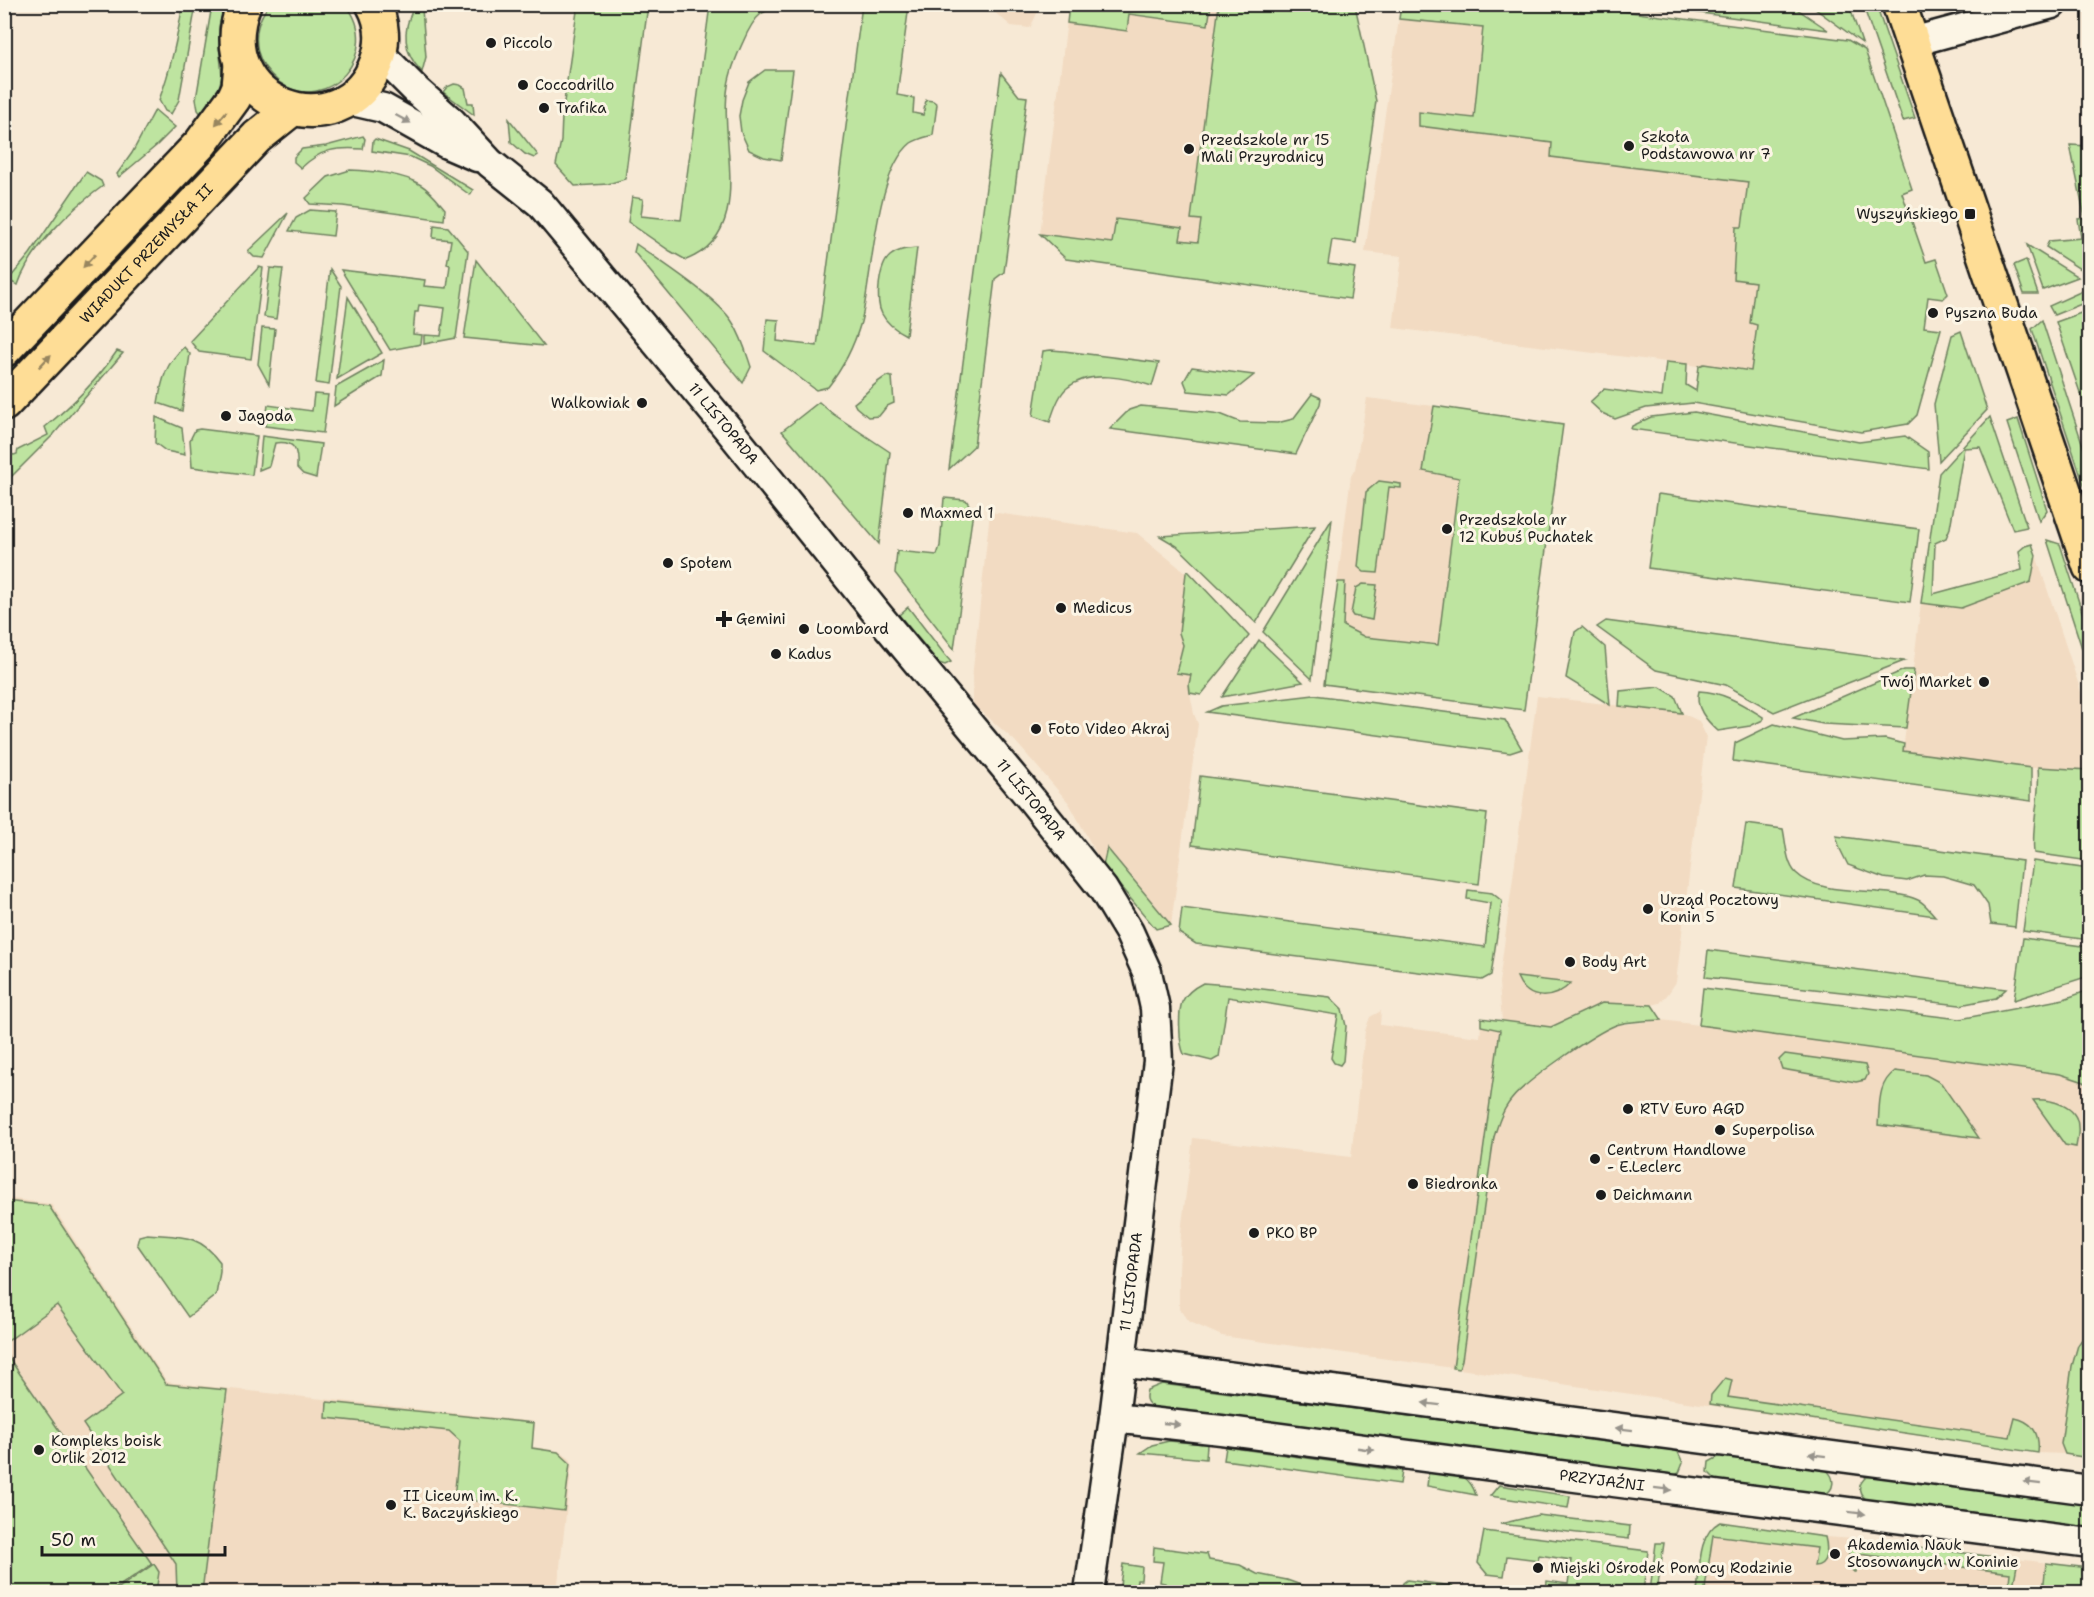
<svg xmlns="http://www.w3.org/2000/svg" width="2094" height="1597" viewBox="0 0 2094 1597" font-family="'Shantell Sans',sans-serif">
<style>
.built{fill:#f2dbc2}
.green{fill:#bee4a0;stroke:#6d805e;stroke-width:1.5}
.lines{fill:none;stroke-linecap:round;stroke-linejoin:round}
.minor-casing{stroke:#1c1c1c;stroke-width:33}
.major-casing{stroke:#1c1c1c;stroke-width:38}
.minor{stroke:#fcf5e5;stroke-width:28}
.major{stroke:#fedd96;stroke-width:33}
.oneway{fill:#98865f}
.oneway2{fill:#97938b}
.poi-dot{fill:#1c1c1c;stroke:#fcf5e5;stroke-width:2}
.labels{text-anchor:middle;stroke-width:6;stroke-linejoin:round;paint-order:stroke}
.poi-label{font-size:15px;fill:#1c1c1c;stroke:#fcf5e5;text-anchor:start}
.street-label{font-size:15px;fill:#1c1c1c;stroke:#fcf5e5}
</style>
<rect width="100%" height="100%" fill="#f7e9d5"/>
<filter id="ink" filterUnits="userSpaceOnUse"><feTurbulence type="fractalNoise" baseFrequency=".0167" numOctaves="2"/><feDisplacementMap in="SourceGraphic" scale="12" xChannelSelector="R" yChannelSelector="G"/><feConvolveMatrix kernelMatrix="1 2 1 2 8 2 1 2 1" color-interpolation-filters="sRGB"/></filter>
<g filter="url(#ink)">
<g class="built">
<polygon points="986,5 1041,5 1030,28 1011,26"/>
<polygon points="1069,5 1346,5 1310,269 1040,234"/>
<polygon points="1401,5 1575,5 1843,40 1911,412 1696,391 1699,366 1393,328 1402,256 1365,252"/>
<polygon points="1367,398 1434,406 1563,425 1524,710 1324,684 1351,476 1355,469"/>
<polygon points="990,512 1137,533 1186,573 1179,633 1183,645 1176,672 1191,675 1189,684 1190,693 1194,714 1198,724 1171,925 1108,848 1103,866 1069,803 1015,741 973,704 972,678"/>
<polygon points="2036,555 2089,716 2089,770 2031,768 1903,751 1921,603 1961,608 2030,582"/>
<polygon points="1537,696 1682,713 1699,721 1706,736 1676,982 1668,994 1660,1003 1652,1005 1602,1003 1551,1027 1502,1022 1499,983"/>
<polygon points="1381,1011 1380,1025 1480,1037 1481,1026 1500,1030 1453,1368 1222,1336 1190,1322 1179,1309 1179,1270 1181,1232 1193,1138 1351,1157 1365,1031 1370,1017"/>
<polygon points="1662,1020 2060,1074 2084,1082 2089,1087 2089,1329 2078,1345 2061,1444 2065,1454 2038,1453 1459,1369 1494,1137 1498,1121 1511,1100 1523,1087 1595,1035 1617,1025"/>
<polygon points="5,1198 51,1204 167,1382 535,1422 532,1447 559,1451 570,1459 572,1463 557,1592 5,1592"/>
<polygon points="1720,1522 1825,1537 1855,1539 2089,1568 2089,1592 1697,1592 1703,1547 1708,1532"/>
</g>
<g class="green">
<polygon points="578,4 648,5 625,179 608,184 575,186 556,165 561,141 562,116"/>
<path d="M183 5H196L179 100 171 114 165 111 159 100C171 69 177 37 183 5Z"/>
<polygon points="212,5 225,5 219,26 219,44 222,76 219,88 202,115 198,110 196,99"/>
<path d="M346 5C384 51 328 117 279 82 269 74 261 64 258 52 254 34 258 18 270 4Z"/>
<path d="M415 5H420L422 9 426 57 422 72C402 52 402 29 415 5Z"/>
<path d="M710 5H793C763 7 755 14 743 42 737 55 730 72 728 86 718 142 757 232 686 260L670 251 628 222 632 197 643 199 641 216 681 220Z"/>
<path d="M862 5H909L897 95 914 98 913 113 923 115 926 100 933 101 937 104 933 135C926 137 917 139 911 143 874 173 873 277 861 322 854 346 843 368 828 387L816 390 764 351 767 319 779 320 777 341 817 346Z"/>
<polygon points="1069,5 1069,4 1211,5 1208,25 1129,14 1127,31 1067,23"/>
<polygon points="1219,5 1355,5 1376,101 1356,243 1332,240 1328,264 1355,268 1350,299 1066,259 1040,234 1112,243 1116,219 1182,228 1180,240 1198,242 1201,220 1191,219"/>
<polygon points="1401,5 1575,5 1848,40 1865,50 1912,189 1902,193 1926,262 1936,259 1948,294 1943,299 1928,297 1924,327 1941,329 1917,415 1908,424 1861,432 1693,403 1646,408 1615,419 1602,413 1590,402 1604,389 1662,397 1666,362 1687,364 1686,385 1696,391 1699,366 1704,364 1751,371 1757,325 1750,323 1755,282 1733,279 1736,227 1742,227 1748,182 1551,157 1552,143 1419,126 1419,112 1474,118 1483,27 1399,19"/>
<polygon points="1640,5 1791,5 1828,30"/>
<polygon points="1810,5 1849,5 1862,43"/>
<polygon points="1863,5 1876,5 1915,118 1903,121"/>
<polygon points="765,70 793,70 781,160 764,157 749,150 741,132 739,116 742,100 749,82"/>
<polygon points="1001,73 1019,96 1027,97 1004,272 995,279 974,446 949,469"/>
<polygon points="454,84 460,85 465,88 468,103 473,103 474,115 443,92 447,87"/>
<polygon points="155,110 175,127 156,146 119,177 117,174 132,153"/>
<polygon points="509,119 538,155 534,158 525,154 511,142"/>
<path d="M363 136 365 139 363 149C336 147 321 149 301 168L294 162V157L302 149 326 146Z"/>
<polygon points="375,139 409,151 473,190 470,195 430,166 411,157 372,151 373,141"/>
<polygon points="2070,145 2089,146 2090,272 2086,273 2046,247 2049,241 2081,238 2078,219 2085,218"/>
<polygon points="206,158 214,165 5,385 5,369"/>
<path d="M350 170C371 171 402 173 421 185 431 191 438 201 445 209L444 220 343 206 310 204 306 198 328 177Z"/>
<path d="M86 172 101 181 103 186C71 209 31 247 18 285L11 282 5 296V284L30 254Z"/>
<polygon points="310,210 336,212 333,236 289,231 296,218"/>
<polygon points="288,213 264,258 254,257 248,251"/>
<polygon points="434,225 448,227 468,251 456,338 424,344 424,335 441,336 445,308 419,305 418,312 415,312 413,334 422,335 421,344 390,350 341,270 425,280 424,286 447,288 450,265 447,264 451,240 433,238"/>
<path d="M636 244C661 262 718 298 733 323 742 337 746 352 751 367L743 383 634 252Z"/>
<polygon points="2027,245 2078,277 2043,290"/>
<path d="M917 248 906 335C896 330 887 324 882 314 875 301 879 265 890 256 899 249 907 249 917 248Z"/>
<polygon points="476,260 544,346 464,338"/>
<polygon points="2026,260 2038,294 2024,294 2014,265"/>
<polygon points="259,267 263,268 251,359 199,352 190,341"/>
<polygon points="270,268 283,269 276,319 264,317"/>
<polygon points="330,269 341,286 329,385 316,383"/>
<polygon points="2089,288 2089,301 2054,315 2049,306"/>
<polygon points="348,297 382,353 337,379"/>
<polygon points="2081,313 2089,326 2089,419 2056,322"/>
<polygon points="2042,320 2089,464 2089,500 2032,329"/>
<polygon points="262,328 275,329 269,384 258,364"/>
<polygon points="1961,331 1987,410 1939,461 1934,404 1952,335"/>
<path d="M184 347 190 354 182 411 158 403C162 379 166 363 184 347Z"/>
<path d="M1051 350 1064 351 1159 363 1152 386C1127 378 1090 369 1067 388 1059 394 1053 412 1050 422L1033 416 1043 351Z"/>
<path d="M117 351 123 353 54 434 5 483V458L10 454 14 455 17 454 18 450 48 435 45 427C71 406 98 379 117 351Z"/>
<polygon points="384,360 382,376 334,406 336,387"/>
<polygon points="1192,367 1254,375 1229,395 1188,391 1184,381"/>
<path d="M887 376 892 377 894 403 887 406 879 416 868 417 856 407 854 403C866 395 874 382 887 376Z"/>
<polygon points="314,394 328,395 323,433 265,426 268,405 312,411"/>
<polygon points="1312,394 1321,398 1320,404 1296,454 1110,429 1129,410 1141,406 1205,412 1220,414 1240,422 1277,423 1293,419"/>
<polygon points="819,402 833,414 890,452 879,544 782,431"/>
<polygon points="1434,406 1563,425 1524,710 1324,684 1338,582 1345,582 1343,626 1365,637 1438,645 1459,478 1423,471"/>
<polygon points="1694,412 1859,442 1905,436 1928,452 1929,469 1631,429 1632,426 1651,417"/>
<polygon points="156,417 182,428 185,455 166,451 155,443"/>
<polygon points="1990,417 2027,527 2013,530 1980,447 1964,448 1950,528 1946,538 1935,543 1933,594 2022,570 2019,551 2025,546 2032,544 2036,555 2031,582 1961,608 1921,603 1939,473"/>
<polygon points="2018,419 2047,510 2039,521 2007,423"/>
<polygon points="200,429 257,436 252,475 192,467 190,440 195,430"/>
<path d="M262 436 321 444 316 478 303 474 297 468C298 450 295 440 275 443L269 466 259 470Z"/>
<polygon points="1379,481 1401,484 1401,488 1389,487 1378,573 1364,572 1358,567 1366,492"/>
<polygon points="1658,494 1919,529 1910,602 1648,568"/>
<polygon points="944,498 966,500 973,511 954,649 895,573 897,551 937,555 940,546"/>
<polygon points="1332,519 1312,679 1263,632"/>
<polygon points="1315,526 1256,623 1177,546 1160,536"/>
<polygon points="2047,540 2060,544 2089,633 2089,670"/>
<polygon points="1188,571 1249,636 1201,695 1190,693 1189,684 1191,675 1176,673 1183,645 1179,633 1186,573"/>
<polygon points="1363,584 1377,585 1372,620 1353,616 1351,613 1356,588"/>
<polygon points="908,607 945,655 951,662 945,665 939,663 899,615"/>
<polygon points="1606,621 1904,661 1774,712 1726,685 1656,670 1597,627"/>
<polygon points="1582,627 1605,647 1610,705 1566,678 1575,632"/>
<polygon points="1259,640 1303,682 1222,697"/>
<polygon points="1904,670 1914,670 1906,728 1823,724 1793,718"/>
<polygon points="1660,687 1675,696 1682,713 1619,706 1620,691"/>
<path d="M1699 691C1724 692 1742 704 1763 717V720L1750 726 1718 731C1707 721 1694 707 1699 691Z"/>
<polygon points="1314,695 1505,720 1522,749 1510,753 1207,712 1221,706"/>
<polygon points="1774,724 1842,741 1885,739 1904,744 1903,751 2031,768 2031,801 1733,761 1735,743"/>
<path d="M2038 767 2089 770V861L2034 853C2031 824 2041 796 2038 767Z"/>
<polygon points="1200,776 1487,814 1479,884 1192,845"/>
<path d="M1746 824 1783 829C1786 842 1786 863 1796 873 1822 899 1886 885 1918 900 1925 903 1930 911 1935 916L1736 888Z"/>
<polygon points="1836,836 2022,861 2015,927 1991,924 1988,905 1974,885 1943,876 1924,875 1907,881 1884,878 1848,865 1840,849"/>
<polygon points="1107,848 1171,925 1156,929 1103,866"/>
<polygon points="2033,861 2089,869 2089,940 2023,931"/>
<polygon points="1468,890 1492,893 1502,901 1491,975 1482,980 1196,944 1179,933 1182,908 1485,947 1490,903 1467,899"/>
<polygon points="2023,938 2089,947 2089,976 2014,1000"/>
<polygon points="1708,950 2006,989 1996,998 1960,1005 1705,977"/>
<path d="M1517 977 1571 983C1554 1000 1528 1003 1517 977Z"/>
<path d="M1203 983 1229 985 1330 997 1342 1009 1346 1026 1343 1061 1340 1065 1334 1063 1331 1058 1338 1015 1228 997 1219 1057 1212 1061 1184 1054C1179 1044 1178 1013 1182 1002 1186 993 1195 987 1203 983Z"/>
<polygon points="1703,988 1960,1019 2064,999 2089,990 2089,1087 2084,1082 2060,1074 1699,1025"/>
<path d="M1602 1003 1652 1005 1662 1020C1647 1021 1629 1021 1616 1025 1595 1033 1524 1082 1511 1100 1502 1111 1498 1124 1494 1137L1462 1360 1459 1369 1453 1368 1500 1030 1481 1026V1018L1551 1027Z"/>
<polygon points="1785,1054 1865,1065 1868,1074 1865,1080 1856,1082 1782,1069 1779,1060"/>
<path d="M1895 1071 1926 1075 1941 1083 1979 1138 1878 1125C1880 1105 1877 1084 1895 1071Z"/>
<path d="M2033 1100C2050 1099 2078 1105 2078 1127 2079 1133 2077 1140 2076 1147L2065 1145Z"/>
<polygon points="5,1201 49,1206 166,1384 227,1390 202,1592 177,1592 176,1564 83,1424 122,1395 57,1305 5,1343"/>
<path d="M147 1234C180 1237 199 1233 220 1262V1272L216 1295 188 1317 137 1244 139 1236Z"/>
<polygon points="2089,1329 2089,1458 2065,1454 2061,1444 2072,1366 2078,1345"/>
<polygon points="4,1351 152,1564 110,1592 5,1592"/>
<path d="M1725 1378 1732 1380 1728 1397 2010 1437 2015 1418C2034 1422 2040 1435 2038 1453L1710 1404 1711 1395Z"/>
<path d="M1162 1384 1672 1450 1678 1452 1683 1463 1679 1473 1673 1476 1153 1407C1145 1402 1145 1398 1147 1390Z"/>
<polygon points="327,1402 534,1423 532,1448 558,1452 570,1463 564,1511 454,1498 460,1441 449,1431 326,1418"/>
<polygon points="1169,1441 1207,1444 1206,1459 1140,1453 1152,1445"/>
<polygon points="1226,1447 1402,1471 1400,1484 1224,1460"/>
<path d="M1720 1456 1826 1470C1836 1477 1835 1491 1823 1495L1717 1481 1708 1472 1709 1462Z"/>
<path d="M1429 1470C1451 1473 1468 1470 1476 1495L1427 1486Z"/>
<path d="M1874 1476 2089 1504V1530L1870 1502C1858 1495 1856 1486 1866 1477Z"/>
<polygon points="1499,1485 1570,1496 1568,1508 1490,1496"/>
<polygon points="1538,1515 1630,1526 1629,1539 1500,1524"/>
<path d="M1720 1522 1825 1537C1828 1548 1828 1566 1814 1566L1817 1548 1713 1535 1705 1589 1727 1592H1697C1700 1570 1697 1534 1720 1522Z"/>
<polygon points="1484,1531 1648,1551 1643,1592 1546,1592 1547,1581 1568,1584 1571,1560 1539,1555 1538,1560 1507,1556 1504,1576 1487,1574 1478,1563"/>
<polygon points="1855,1539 2018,1560 2012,1592 2008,1592 2010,1573 1859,1554 1856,1572 1854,1572 1847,1565 1850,1547"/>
<polygon points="1656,1543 1664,1543 1657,1592 1650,1592"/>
<polygon points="1154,1547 1207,1554 1209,1560 1240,1565 1257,1574 1287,1580 1309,1588 1314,1592 1165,1592 1165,1583 1160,1582 1163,1562 1153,1561"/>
<polygon points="2046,1563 2089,1568 2089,1592 2043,1592"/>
<polygon points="154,1564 159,1572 156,1592 113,1592"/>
<polygon points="1123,1564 1142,1567 1141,1580 1137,1580 1135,1592 1119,1592"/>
<polygon points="1407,1580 1452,1586 1456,1592 1400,1592 1403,1583"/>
</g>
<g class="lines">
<g class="minor-casing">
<g id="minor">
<polyline points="1912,42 2052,4"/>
<path id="s1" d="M380 54 417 91 452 122 490 163 540 203 729 430 879 616 1032 800 1103 889 1129 932 1147 972 1155 1008 1158 1061 1114 1418 1089 1592"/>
<polyline points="348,100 383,108 447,144 477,157"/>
<polyline points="1121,1362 2090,1490"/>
<path id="s2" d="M1114 1418 1221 1430 1598 1480 2090 1543"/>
</g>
</g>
<g class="major-casing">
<g id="major">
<path d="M244 4C205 106 344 153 377 62 384 43 383 22 373 4"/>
<polyline points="1899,4 2090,567"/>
<polyline points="4,350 201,143 234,98 239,87 241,64"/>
<path id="s3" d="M4 404 257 137 292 109"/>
</g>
</g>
<use href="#minor" class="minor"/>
<use href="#major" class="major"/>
</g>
<defs><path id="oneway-solid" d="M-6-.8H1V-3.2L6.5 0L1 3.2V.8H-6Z" transform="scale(1.5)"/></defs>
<g class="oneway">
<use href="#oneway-solid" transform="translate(221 118) rotate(129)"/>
<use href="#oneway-solid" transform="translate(89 261) rotate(133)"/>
<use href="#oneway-solid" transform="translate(45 361) rotate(-46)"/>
</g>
<g class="oneway2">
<use href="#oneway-solid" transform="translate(403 119) rotate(28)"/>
<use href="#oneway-solid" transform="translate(1431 1404) rotate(-173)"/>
<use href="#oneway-solid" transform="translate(1172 1424) rotate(6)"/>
<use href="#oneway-solid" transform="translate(1624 1429) rotate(-173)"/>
<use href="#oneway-solid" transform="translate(1366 1449) rotate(8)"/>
<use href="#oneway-solid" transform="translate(1817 1455) rotate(-173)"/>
<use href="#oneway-solid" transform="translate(2032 1483) rotate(-173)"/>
<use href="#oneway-solid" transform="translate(1663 1489) rotate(7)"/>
<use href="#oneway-solid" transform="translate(1857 1513) rotate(7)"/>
</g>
</g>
<g class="poi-dot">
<circle cx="491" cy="43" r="6"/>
<circle cx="523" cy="85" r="6"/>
<circle cx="544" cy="108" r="6"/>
<circle cx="1629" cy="146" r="6"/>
<circle cx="1189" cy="149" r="6"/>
<rect x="1964" y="208" width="12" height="12" rx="3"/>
<circle cx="1933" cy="313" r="6"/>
<circle cx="642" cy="403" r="6"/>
<circle cx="226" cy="416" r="6"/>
<circle cx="908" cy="513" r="6"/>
<circle cx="1447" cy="529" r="6"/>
<circle cx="668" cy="563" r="6"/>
<circle cx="1061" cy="608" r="6"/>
<path d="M721 610h6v6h6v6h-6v6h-6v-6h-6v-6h6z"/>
<circle cx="804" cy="629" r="6"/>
<circle cx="776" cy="654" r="6"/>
<circle cx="1984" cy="682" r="6"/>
<circle cx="1036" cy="729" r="6"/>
<circle cx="1648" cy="909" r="6"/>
<circle cx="1570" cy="962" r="6"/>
<circle cx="1628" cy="1109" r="6"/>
<circle cx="1720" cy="1130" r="6"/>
<circle cx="1595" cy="1159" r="6"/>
<circle cx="1413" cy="1184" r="6"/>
<circle cx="1601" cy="1195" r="6"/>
<circle cx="1254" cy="1233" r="6"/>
<circle cx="39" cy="1450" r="6"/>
<circle cx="391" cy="1505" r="6"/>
<circle cx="1835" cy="1554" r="6"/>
<circle cx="1538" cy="1568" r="6"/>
</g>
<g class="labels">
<g class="poi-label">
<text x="503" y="48">Piccolo</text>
<text x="535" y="90">Coccodrillo</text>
<text x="556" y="113">Trafika</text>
<text x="1641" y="142">Szkoła<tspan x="1641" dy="17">Podstawowa nr 7</tspan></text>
<text x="1201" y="145">Przedszkole nr 15<tspan x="1201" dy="17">Mali Przyrodnicy</tspan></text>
<text x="1958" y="219" text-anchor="end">Wyszyńskiego</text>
<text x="1945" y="318">Pyszna Buda</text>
<text x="630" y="408" text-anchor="end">Walkowiak</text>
<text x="238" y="421">Jagoda</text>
<text x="920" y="518">Maxmed 1</text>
<text x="1459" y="525">Przedszkole nr<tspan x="1459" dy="17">12 Kubuś Puchatek</tspan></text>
<text x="680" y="568">Społem</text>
<text x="1073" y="613">Medicus</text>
<text x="736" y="624">Gemini</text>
<text x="816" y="634">Loombard</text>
<text x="788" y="659">Kadus</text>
<text x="1972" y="687" text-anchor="end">Twój Market</text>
<text x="1048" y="734">Foto Video Akraj</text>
<text x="1660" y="905">Urząd Pocztowy<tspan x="1660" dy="17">Konin 5</tspan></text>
<text x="1582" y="967">Body Art</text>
<text x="1640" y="1114">RTV Euro AGD</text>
<text x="1732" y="1135">Superpolisa</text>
<text x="1607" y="1155">Centrum Handlowe<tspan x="1607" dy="17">- E.Leclerc</tspan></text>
<text x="1425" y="1189">Biedronka</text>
<text x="1613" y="1200">Deichmann</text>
<text x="1266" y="1238">PKO BP</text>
<text x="51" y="1446">Kompleks boisk<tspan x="51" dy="17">Orlik 2012</tspan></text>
<text x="403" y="1501">II Liceum im. K.<tspan x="403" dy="17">K. Baczyńskiego</tspan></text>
<text x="1847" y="1550">Akademia Nauk<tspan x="1847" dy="17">Stosowanych w Koninie</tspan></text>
<text x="1550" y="1573">Miejski Ośrodek Pomocy Rodzinie</text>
</g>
<g class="street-label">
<text dy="5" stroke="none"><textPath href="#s3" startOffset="207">WIADUKT PRZEMYSŁA II</textPath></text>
<text dy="5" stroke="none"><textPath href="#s1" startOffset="506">11 LISTOPADA</textPath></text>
<text dy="5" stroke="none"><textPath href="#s1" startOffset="992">11 LISTOPADA</textPath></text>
<text transform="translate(1131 1282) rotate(-83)" y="5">11 LISTOPADA</text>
<text dy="5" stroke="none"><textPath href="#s2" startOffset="492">PRZYJAŹNI</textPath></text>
</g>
</g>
<rect width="2094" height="1597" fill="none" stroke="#fcf5e5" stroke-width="24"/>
<rect x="12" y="12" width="2070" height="1573" fill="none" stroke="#1c1c1c" stroke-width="2" filter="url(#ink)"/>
<path d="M42 1546v9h183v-9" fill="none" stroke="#1c1c1c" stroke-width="3"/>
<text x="51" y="1546" font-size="18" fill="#1c1c1c" stroke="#fcf5e5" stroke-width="4.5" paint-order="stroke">50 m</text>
</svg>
